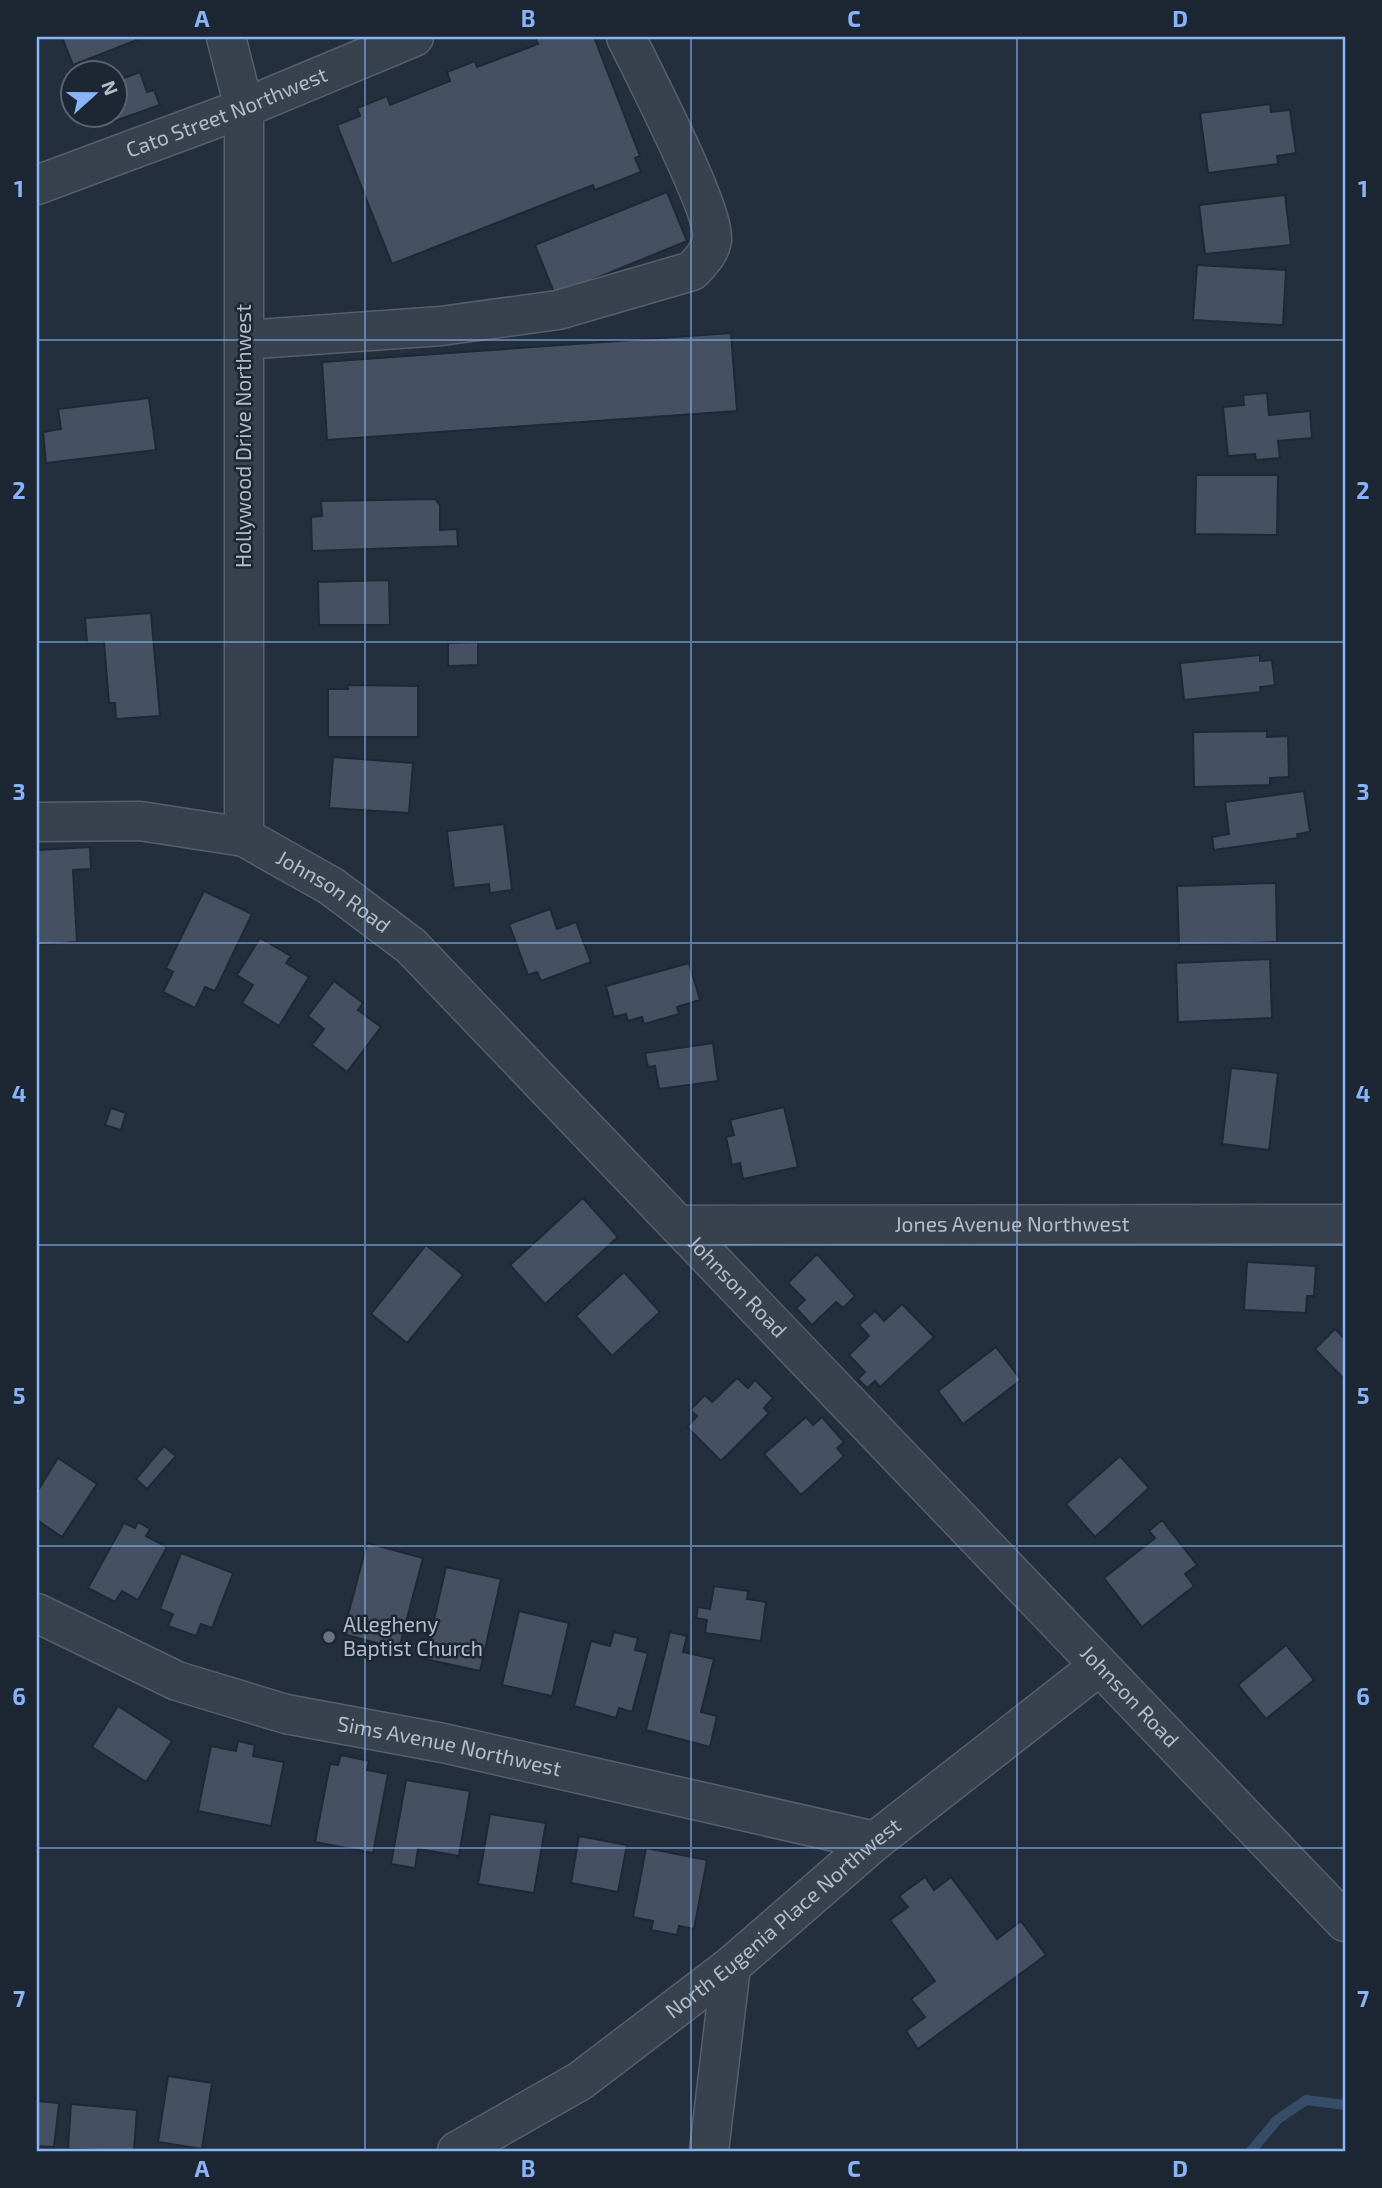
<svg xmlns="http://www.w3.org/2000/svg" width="1382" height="2188" viewBox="0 0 1382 2188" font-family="'Exo 2',sans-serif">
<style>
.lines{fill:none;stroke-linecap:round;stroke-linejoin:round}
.stream{stroke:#394c67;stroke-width:10}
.building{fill:#455162;stroke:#1f2835;stroke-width:2}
.minor-casing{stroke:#565f6c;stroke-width:41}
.minor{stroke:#38414e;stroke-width:38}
.grid{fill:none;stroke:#8ab4f8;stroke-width:2;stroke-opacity:0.55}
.worship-dot{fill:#6b7280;stroke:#1d2633;stroke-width:2.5}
.labels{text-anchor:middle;stroke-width:5;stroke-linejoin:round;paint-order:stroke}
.street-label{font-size:21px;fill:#b4bcc9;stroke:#1d2633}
.poi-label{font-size:21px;fill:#b4bcc9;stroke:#1d2633;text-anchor:start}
.neatline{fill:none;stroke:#8ab4f8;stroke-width:2.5}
.grid-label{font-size:23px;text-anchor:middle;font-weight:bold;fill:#8ab4f8}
</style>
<rect width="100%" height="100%" fill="#242f3e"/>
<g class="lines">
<polyline class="stream" points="1251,2151 1277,2120 1306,2100 1345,2105"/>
</g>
<g class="building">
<polygon points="62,37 135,37 137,40 73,65"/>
<polygon points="535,37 594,37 640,156 635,158 641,172 595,190 593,185 392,264 337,125 360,116 357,108 387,96 390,105 450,81 447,72 475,61 477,67 538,44"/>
<polygon points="140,72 147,92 154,90 160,105 95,128 90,116 116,116 116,81"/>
<polygon points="1270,104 1271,112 1290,110 1296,153 1277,156 1278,164 1208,173 1200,113"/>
<polygon points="667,192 687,241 555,295 535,245"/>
<polygon points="1285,195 1291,245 1205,254 1199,205"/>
<polygon points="1197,265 1286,270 1283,325 1193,320"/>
<polygon points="731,333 737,411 327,440 322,362"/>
<polygon points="1267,393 1269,415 1310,411 1312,438 1278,441 1280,458 1256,460 1255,454 1228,456 1223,407 1244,405 1243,395"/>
<polygon points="149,398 156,450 46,463 43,432 61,429 58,409"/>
<polygon points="1196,475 1278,475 1277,535 1195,534"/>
<polygon points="435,499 440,505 440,530 457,529 458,546 312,551 311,517 322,516 321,501"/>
<polygon points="389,580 390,625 319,625 318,582"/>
<polygon points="151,613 160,716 116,719 115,703 109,703 104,642 87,643 85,618"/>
<polygon points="478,642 478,665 448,666 448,643"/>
<polygon points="1260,655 1260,661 1272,660 1275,685 1260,687 1261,692 1184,700 1180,663"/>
<polygon points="347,685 418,686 418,737 328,737 328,689 348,689"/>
<polygon points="1267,731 1267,737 1288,736 1289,777 1270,778 1270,785 1194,787 1193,732"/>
<polygon points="333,757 413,763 409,813 329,808"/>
<polygon points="1304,791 1310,832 1297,834 1298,838 1214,850 1212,837 1229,834 1225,802"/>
<polygon points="504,824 512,890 490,893 489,884 454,888 447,831"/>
<polygon points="90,847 91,869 73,870 77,942 37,945 37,850"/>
<polygon points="1276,883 1277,942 1179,945 1177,886"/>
<polygon points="204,891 252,914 215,991 205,987 195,1008 163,992 173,972 166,968"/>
<polygon points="550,909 557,929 576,922 591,962 541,981 537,972 528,975 509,924"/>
<polygon points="260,938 291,956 286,963 309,977 279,1026 242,1003 253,985 237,975"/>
<polygon points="1270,959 1272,1018 1178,1022 1176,963"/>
<polygon points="689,963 700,1000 677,1007 679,1014 644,1024 642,1017 628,1021 626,1014 614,1017 606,986"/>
<polygon points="334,981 363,1003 358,1010 381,1027 347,1072 312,1045 324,1029 308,1016"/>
<polygon points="713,1043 718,1081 659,1089 655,1066 648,1067 645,1053"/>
<polygon points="1231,1068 1278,1073 1269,1150 1222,1144"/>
<polygon points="784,1107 798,1167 743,1179 740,1163 732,1165 726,1137 734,1135 730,1120"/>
<polygon points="111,1108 126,1113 121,1130 105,1125"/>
<polygon points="583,1198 618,1237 545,1304 510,1265"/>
<polygon points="426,1245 463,1275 407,1343 371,1314"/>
<polygon points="817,1254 855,1296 843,1308 836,1302 812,1325 796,1308 805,1300 788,1283"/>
<polygon points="1247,1262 1316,1266 1314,1296 1307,1296 1306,1313 1244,1310"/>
<polygon points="624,1272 660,1312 612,1356 576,1316"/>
<polygon points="902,1304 934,1337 880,1387 875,1381 867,1388 858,1379 865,1372 849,1355 869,1336 859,1325 875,1311 884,1321"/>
<polygon points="1335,1329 1343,1337 1345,1335 1345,1380 1315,1349"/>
<polygon points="996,1347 1021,1380 963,1424 938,1391"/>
<polygon points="737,1378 748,1388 755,1380 773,1398 764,1408 769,1413 721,1461 687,1427 697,1416 690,1410 705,1395 712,1402"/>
<polygon points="806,1417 813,1425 822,1417 844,1442 837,1448 844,1456 801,1495 764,1454"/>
<polygon points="164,1446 176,1456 147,1489 136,1479"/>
<polygon points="1120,1456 1149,1488 1095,1537 1066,1504"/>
<polygon points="58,1458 97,1484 62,1537 37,1520 37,1492"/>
<polygon points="1162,1520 1197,1565 1185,1574 1194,1586 1142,1627 1104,1578 1155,1538 1149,1531"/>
<polygon points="138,1522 150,1529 146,1536 167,1547 138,1600 122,1591 115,1602 88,1588 124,1523 135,1528"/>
<polygon points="367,1543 423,1558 399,1649 343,1634"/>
<polygon points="181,1553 233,1573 212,1628 201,1624 196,1636 168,1626 173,1614 160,1609"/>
<polygon points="446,1567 501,1579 480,1671 425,1659"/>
<polygon points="714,1586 748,1591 747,1599 766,1602 761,1641 705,1633 707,1620 696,1618 698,1607 710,1609"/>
<polygon points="519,1611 569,1623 552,1696 502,1685"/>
<polygon points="614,1632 638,1638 635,1650 648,1653 632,1712 619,1708 616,1718 574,1706 591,1641 610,1646"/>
<polygon points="670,1632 687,1636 683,1652 714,1659 701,1712 717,1716 710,1747 646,1730"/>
<polygon points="1286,1645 1314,1680 1266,1719 1238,1685"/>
<polygon points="118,1706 172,1741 146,1782 92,1747"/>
<polygon points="238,1741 255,1745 253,1756 284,1762 271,1826 198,1811 211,1746 236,1751"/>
<polygon points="341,1755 369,1761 367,1770 388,1774 373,1853 315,1842 330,1764 338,1765"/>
<polygon points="406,1780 470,1791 459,1856 418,1849 415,1868 391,1864"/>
<polygon points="490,1814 546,1823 534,1893 478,1884"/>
<polygon points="579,1836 627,1845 618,1892 571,1883"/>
<polygon points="646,1848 707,1860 694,1929 679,1926 677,1935 651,1930 653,1921 633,1917"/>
<polygon points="925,1877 934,1890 951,1877 997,1939 1021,1921 1046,1955 918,2049 906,2031 925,2017 911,1999 935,1981 890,1920 908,1907 899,1896"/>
<polygon points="168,2076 212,2083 202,2149 158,2142"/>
<polygon points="37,2101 59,2103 54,2147 37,2146"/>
<polygon points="71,2104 137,2110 134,2151 68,2149"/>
</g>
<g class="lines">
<g class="minor-casing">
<g id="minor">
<polyline points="226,37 244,108 244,837"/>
<path id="s1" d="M37 185 244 108 414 37"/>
<path d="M244 340 441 326 558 310 692 271C700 262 710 253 712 240 716 212 642 70 626 37"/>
<path id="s2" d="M37 822 140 821 244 837 331 886 411 946 1345 1922"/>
<path id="s3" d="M678 1225 1345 1224"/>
<path id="s4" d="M37 1613 177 1681 286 1714 443 1743 875 1841"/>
<path id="s5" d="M457 2151 580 2081 731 1966 875 1841 1098 1667"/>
<polyline points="709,2151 731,1966"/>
</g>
</g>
<use href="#minor" class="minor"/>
</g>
<path class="grid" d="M365 37V2151M691 37V2151M1017 37V2151M37 340H1345M37 642H1345M37 943H1345M37 1245H1345M37 1546H1345M37 1848H1345"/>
<circle class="worship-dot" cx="329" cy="1637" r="7"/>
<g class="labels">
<g class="street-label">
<text dy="7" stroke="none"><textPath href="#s1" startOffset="203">Cato Street Northwest</textPath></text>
<text transform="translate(244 436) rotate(-90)" y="7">Hollywood Drive Northwest</text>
<text dy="7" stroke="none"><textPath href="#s2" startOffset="313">Johnson Road</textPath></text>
<text dy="7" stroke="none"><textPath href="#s3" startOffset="334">Jones Avenue Northwest</textPath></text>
<text dy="7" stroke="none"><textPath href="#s2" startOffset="880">Johnson Road</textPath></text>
<text dy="7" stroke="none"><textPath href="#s2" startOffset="1447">Johnson Road</textPath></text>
<text dy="7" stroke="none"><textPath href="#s4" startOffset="436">Sims Avenue Northwest</textPath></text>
<text dy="7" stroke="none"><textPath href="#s5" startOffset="402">North Eugenia Place Northwest</textPath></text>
</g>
<g class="poi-label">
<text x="343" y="1632">Allegheny<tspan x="343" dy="24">Baptist Church</tspan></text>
</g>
</g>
<rect width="1382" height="2188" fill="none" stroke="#1d2633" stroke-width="77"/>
<g transform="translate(94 94) rotate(69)"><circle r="33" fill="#1d2633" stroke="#59626f" stroke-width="2"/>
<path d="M0-5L12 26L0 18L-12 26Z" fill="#8ab4f8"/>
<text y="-10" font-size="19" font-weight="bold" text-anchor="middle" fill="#b4bcc9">N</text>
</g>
<rect x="38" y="38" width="1306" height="2112" class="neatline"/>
<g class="grid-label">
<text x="202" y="27">A</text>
<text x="528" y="27">B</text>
<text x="854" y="27">C</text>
<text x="1180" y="27">D</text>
<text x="19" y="197">1</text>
<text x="1363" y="197">1</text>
<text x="19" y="499">2</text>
<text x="1363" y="499">2</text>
<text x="19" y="800">3</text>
<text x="1363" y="800">3</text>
<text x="19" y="1102">4</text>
<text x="1363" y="1102">4</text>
<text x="19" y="1404">5</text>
<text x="1363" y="1404">5</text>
<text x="19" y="1705">6</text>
<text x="1363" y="1705">6</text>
<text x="19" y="2007">7</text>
<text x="1363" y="2007">7</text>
<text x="202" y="2177">A</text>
<text x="528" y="2177">B</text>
<text x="854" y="2177">C</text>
<text x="1180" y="2177">D</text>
</g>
</svg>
